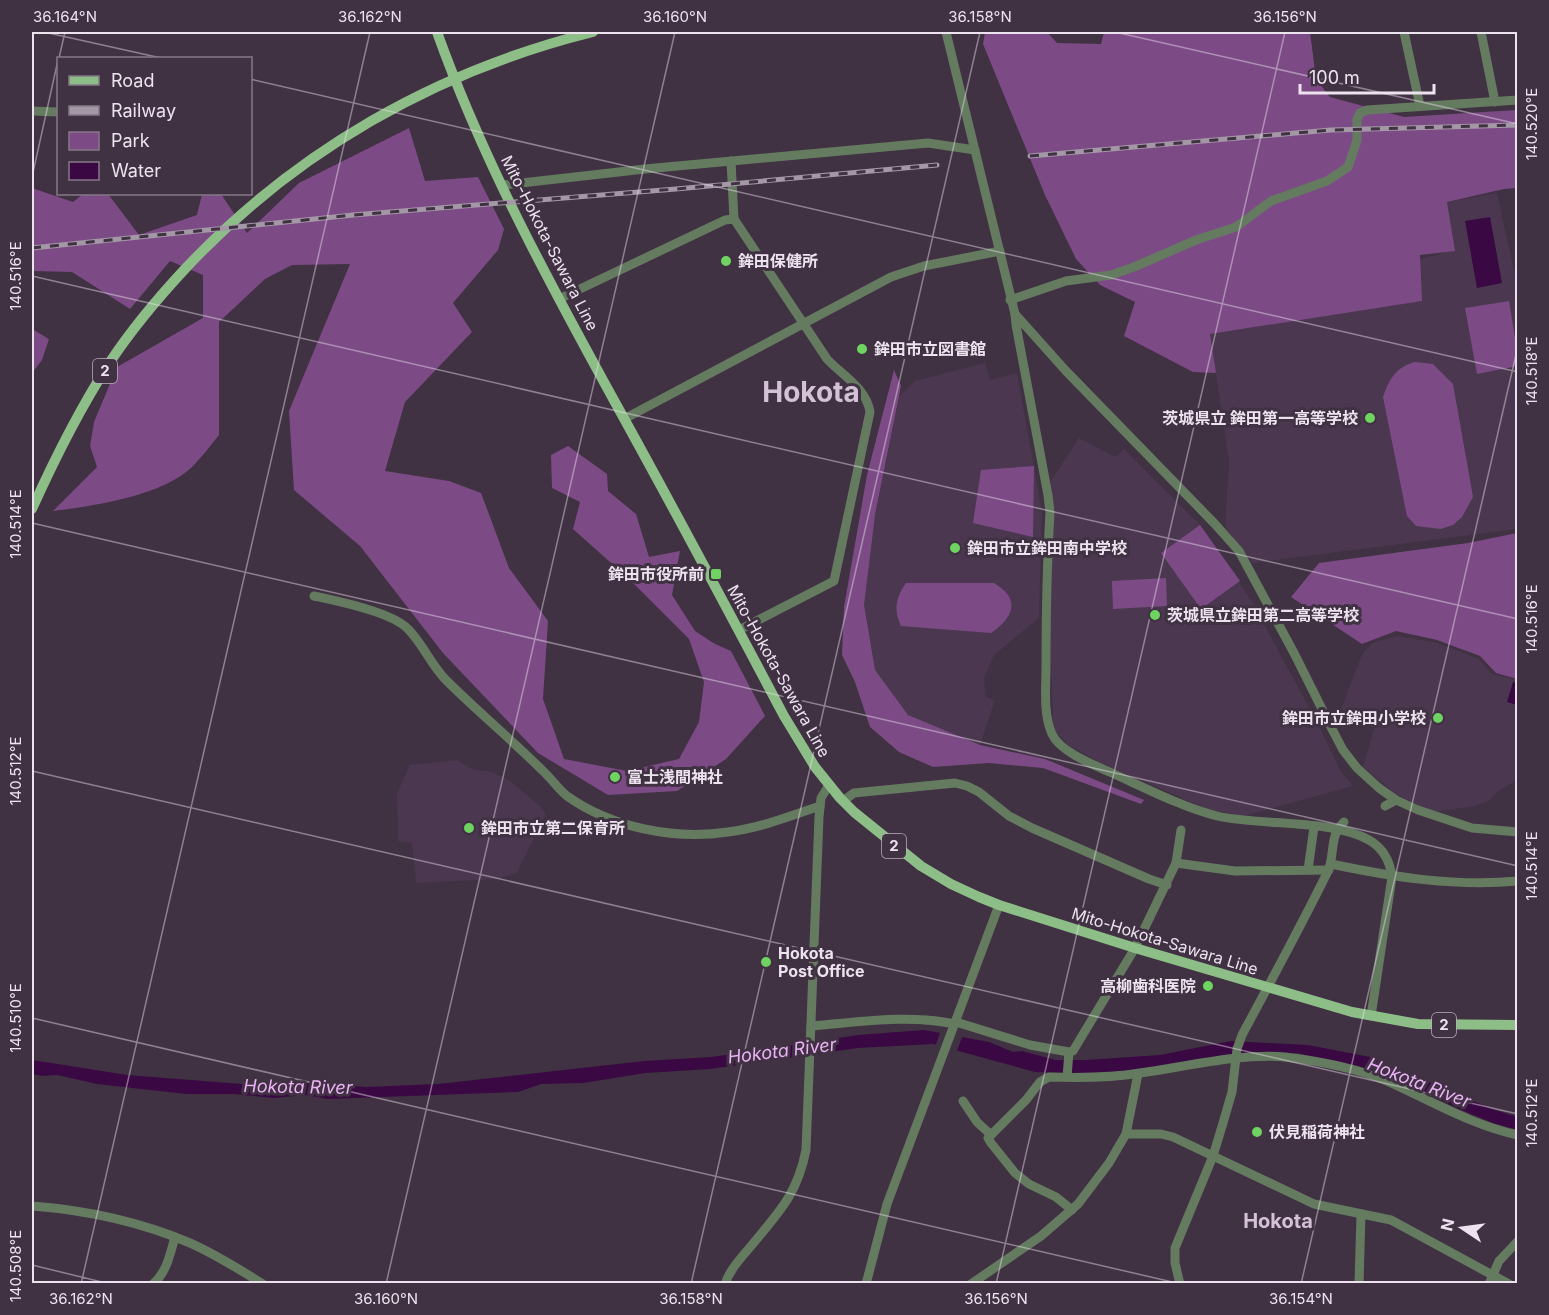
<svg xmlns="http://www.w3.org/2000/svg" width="1549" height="1315" viewBox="0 0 1549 1315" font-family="Inter,'Noto Sans JP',sans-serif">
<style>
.built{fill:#4b374f}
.green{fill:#7c4b86}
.water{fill:#3a0943}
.pier{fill:#403143}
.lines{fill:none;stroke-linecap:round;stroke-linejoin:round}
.minor{stroke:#647b60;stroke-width:9}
.major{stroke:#8ebe87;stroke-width:10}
.rail-casing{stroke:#a498a7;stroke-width:5}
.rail{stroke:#403143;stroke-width:3;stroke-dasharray:9;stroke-linecap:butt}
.ticks{fill:none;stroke:#ede3ef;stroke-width:1.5;stroke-opacity:0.45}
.poi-dot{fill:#6ed361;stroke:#403143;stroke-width:2}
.labels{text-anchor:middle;stroke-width:6;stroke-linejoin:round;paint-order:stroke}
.shield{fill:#403143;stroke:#b9aebb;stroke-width:1.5}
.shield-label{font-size:15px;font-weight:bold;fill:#ede3ef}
.street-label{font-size:16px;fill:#ede3ef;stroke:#403143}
.poi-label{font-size:16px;font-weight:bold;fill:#ede3ef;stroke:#403143;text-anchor:start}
.water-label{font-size:18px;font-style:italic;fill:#ebb2f6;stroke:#403143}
.quarter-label{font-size:20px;font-weight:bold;fill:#d4c1d7;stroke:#403143}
.town-label{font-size:28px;font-weight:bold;fill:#d4c1d7;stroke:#403143}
.neatline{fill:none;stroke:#ede3ef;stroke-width:2}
.ticks-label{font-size:15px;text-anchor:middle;fill:#ede3ef}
</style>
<rect width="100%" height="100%" fill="#403143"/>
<g class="built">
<polygon points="1497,193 1517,284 1517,529 1253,563 1225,527 1229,462 1210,334 1421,301 1417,260 1454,250 1447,202"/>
<polygon points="985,363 990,380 1017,373 1042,512 1039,618 994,655 984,678 986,697 995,700 980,745 920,723 894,705 877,679 867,645 862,581 899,397 915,381"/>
<polygon points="1079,438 1115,457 1124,449 1200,525 1251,600 1318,724 1341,772 1353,786 1243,816 1207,809 1099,762 1070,746 1056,732 1053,720 1050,631 1053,514 1051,481"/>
<polygon points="1398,636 1438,643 1479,659 1492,674 1517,680 1518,770 1516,771 1514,782 1497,792 1490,800 1476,806 1432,812 1396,794 1363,767 1375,726 1341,709 1361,657 1367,648 1374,642"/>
<polygon points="457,760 472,769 492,772 509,780 540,806 546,814 517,873 498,879 416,883 412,843 398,841 397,793 410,765"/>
</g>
<g class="green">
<polygon points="985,32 1047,32 1057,43 1101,44 1104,32 1310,32 1316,79 1330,97 1404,117 1517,110 1517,188 1504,189 1447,202 1455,251 1420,255 1422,301 1210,334 1216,373 1193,372 1124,336 1135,302 1100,285 1076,259 1045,195 983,44"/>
<path d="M409 128 425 181 478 177 504 229 498 250 453 303 472 332 405 402 385 471 449 481 481 493 509 568 548 621 543 699 564 759 627 771 679 759 699 722 704 682 689 639 628 578 573 529 580 502 552 488 551 455 568 446 607 474 608 491 636 514 649 557 680 551 672 595 695 631 715 644 731 651 765 716 726 759 677 791 608 795 538 753 443 653 360 546 294 490 289 411 350 264 292 265 265 279 219 322V435C210 446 202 457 192 467 162 496 93 506 53 511L97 467 90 446 94 422 117 367 203 318V275L170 261 130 309 72 272 32 271V188L73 202 83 194H108L139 235 197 215 202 194H221L247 233 299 183Z"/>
<polygon points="1509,301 1517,350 1517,366 1477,374 1465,308"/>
<polygon points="32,329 49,339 42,360 32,373"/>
<path d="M1415 362 1433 364 1453 384 1473 497 1462 517 1453 525 1441 529 1416 526 1407 516 1383 397C1389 379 1396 367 1415 362Z"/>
<polygon points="894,370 901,386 875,515 864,605 875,670 908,715 980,745 1045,759 1144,800 1141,804 1043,768 989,763 933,767 899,752 870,727 855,682 842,655 844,607 867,475"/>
<polygon points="1034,466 1033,537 973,523 981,470"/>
<polygon points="1200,525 1240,581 1201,609 1161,553"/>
<polygon points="1517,533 1517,679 1496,673 1480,656 1437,640 1396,631 1362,644 1291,597 1319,563 1468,543"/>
<polygon points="1166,578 1167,606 1113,609 1112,581"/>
<path d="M906 583H994C1021 599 1014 617 991 633L901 626C893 610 896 597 906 583Z"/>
</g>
<g class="water">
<polygon points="1490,217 1502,283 1477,288 1465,221"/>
<polygon points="1513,682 1517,683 1517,705 1507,702"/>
<polygon points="924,1030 989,1042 1013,1052 1022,1051 1056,1060 1086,1060 1160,1055 1231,1041 1308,1045 1370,1057 1492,1109 1517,1117 1518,1130 1493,1123 1464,1111 1379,1073 1297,1053 1271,1054 1107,1074 1035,1072 933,1044 858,1048 710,1069 645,1073 583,1083 541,1084 518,1092 328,1099 306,1095 274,1098 234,1094 186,1094 97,1084 57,1075 42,1076 32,1074 32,1060 127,1075 242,1084 318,1083 366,1087 438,1084 644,1061 712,1057 858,1035"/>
</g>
<polygon class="pier" points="941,1030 963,1035 956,1053 935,1047"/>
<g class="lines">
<g class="minor">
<polyline points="946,32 1015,314 1066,371 1214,523 1239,551 1294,653 1332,729 1343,750 1357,768 1379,788 1396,800 1418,810 1472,828 1518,832"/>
<polyline points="1404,32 1420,106"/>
<polyline points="1481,32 1495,102"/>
<polyline points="32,111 58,112"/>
<polyline points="731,161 734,219"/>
<polyline points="503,185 645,169 928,143 975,150"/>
<path d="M559 299 725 220 734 219 827 359C843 376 866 388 870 412L834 581 739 630"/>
<polyline points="1010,300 1066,281 1111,275 1134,267 1196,240 1236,227 1271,201 1327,181 1348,167 1357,140 1357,119 1360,113 1367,110 1518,100"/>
<path d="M1015 314 1016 325 1048 495 1050 512C1047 564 1046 615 1046 667 1046 688 1043 714 1052 734 1060 752 1094 765 1112 773 1143 787 1184 808 1217 816 1260 826 1332 819 1369 840 1383 848 1390 861 1392 877L1371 1016"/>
<polyline points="624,419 891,277 924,266 1000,251"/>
<path d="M314 596C337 601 392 612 408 629 423 644 431 665 446 680 477 711 511 739 542 770 551 778 558 789 567 796 612 828 675 840 728 832 760 828 791 816 820 806"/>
<polyline points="843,801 854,793 955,783 967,786 979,792 1009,816 1032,828 1149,879 1167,885"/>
<polyline points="1385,806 1396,800"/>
<polyline points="1176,863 1181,830"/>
<path d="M1331 864C1393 877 1454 887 1518 881"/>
<polyline points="1308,870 1314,827"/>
<polyline points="956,1022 1030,1045 1069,1052 1073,1051 1135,948 1176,863 1235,871 1329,870"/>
<path d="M812 1026C860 1022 908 1014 955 1024"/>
<polyline points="1067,1077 1069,1052"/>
<polyline points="963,1101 977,1122 991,1135 988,1138 991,1143 1015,1173 1029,1184 1056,1197 1072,1210"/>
<polyline points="1126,1134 1161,1134 1173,1137 1314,1204 1391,1220 1509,1284"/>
<path d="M991 1135 1026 1100 1040 1082 1049 1077C1079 1078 1110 1078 1140 1073 1184 1067 1241 1053 1285 1057 1318 1061 1356 1068 1387 1081 1430 1100 1471 1125 1518 1135"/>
<path d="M32 1206C84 1210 141 1222 190 1243 215 1254 239 1269 263 1284"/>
<path d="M153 1284C167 1272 170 1254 175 1237"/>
<path d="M725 1284C730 1269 742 1257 751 1246 779 1212 797 1195 806 1150L819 817 821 798 829 785"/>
<polyline points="866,1284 887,1204 999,905"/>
<polyline points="971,1284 1041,1236 1078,1204 1109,1163 1126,1134 1138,1074"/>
<path d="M1180 1284 1175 1263V1248L1213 1156 1223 1123 1232 1092 1237 1049 1242 1035C1271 981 1300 928 1327 873 1336 855 1328 837 1344 822"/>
<polyline points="1359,1284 1361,1214"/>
<polyline points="1489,1284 1499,1261 1518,1241"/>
</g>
<g class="major">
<path d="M437 32C483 161 550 284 616 404 673 507 729 612 784 716L815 767 840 798 854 812 921 866 951 884 979 897 999 905 1135 948 1352 1012 1418 1024 1518 1025"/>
<path d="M32 509C55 458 80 408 110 362 132 329 158 298 184 270 295 151 436 71 593 32"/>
</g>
<g class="rail-casing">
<g id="rail">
<polyline points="1030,156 1331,130 1518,125"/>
<polyline points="32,248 353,215 676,189 937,165"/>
</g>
</g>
<use href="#rail" class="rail"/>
</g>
<path class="ticks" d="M44 32 161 58M1115 32 1518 124M59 58 65 32M250 79 1518 372M32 177 58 60M32 276 1518 619M32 523 1518 866M32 771 1518 1114M32 1018 1181 1284M32 1265 110 1284M81 1284 370 32M386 1284 675 32M691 1284 980 32M996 1284 1285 32M1301 1284 1518 346"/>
<g class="poi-dot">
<circle cx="726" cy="261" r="6"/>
<circle cx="862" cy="349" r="6"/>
<circle cx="1370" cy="418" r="6"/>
<circle cx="955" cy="548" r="6"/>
<rect x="710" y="568" width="12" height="12" rx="3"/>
<circle cx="1155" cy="615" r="6"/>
<circle cx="1438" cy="718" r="6"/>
<circle cx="615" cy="777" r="6"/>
<circle cx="469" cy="828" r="6"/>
<circle cx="766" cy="962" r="6"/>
<circle cx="1208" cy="986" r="6"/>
<circle cx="1257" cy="1132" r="6"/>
</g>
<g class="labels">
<g class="shield">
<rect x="93" y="359" width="24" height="24" rx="4.5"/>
<rect x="882" y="834" width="24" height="24" rx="4.5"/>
<rect x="1432" y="1013" width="24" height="24" rx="4.5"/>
</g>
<g class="shield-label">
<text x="105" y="376">2</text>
<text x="894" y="851">2</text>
<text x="1444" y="1030">2</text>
</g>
<g class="street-label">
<text transform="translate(550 243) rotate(63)" y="6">Mito-Hokota-Sawara Line</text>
<text transform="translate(779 671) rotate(61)" y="6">Mito-Hokota-Sawara Line</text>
<text transform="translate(1165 941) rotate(17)" y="6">Mito-Hokota-Sawara Line</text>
</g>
<g class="poi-label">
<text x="738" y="267">鉾田保健所</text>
<text x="874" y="355">鉾田市立図書館</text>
<text x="1358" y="424" text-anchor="end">茨城県立 鉾田第一高等学校</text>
<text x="967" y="554">鉾田市立鉾田南中学校</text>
<text x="704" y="580" text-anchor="end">鉾田市役所前</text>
<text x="1167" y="621">茨城県立鉾田第二高等学校</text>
<text x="1426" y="724" text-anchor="end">鉾田市立鉾田小学校</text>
<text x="627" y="783">富士浅間神社</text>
<text x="481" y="834">鉾田市立第二保育所</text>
<text x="778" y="959">Hokota<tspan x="778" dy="18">Post Office</tspan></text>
<text x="1196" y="992" text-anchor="end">高柳歯科医院</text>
<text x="1269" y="1138">伏見稲荷神社</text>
</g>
<g class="water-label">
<text transform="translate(782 1051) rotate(-7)" y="6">Hokota River</text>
<text transform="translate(1419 1083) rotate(21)" y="6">Hokota River</text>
<text transform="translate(298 1087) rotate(1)" y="6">Hokota River</text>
</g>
<g class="quarter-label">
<text x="1278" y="1228">Hokota</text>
</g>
<g class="town-label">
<text x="811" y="402">Hokota</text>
</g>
</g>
<rect width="1549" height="1315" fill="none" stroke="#403143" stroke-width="66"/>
<rect x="57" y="57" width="195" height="138" fill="#403143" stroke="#857888" stroke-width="1.5"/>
<rect x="69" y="76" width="30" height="9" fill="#8ebe87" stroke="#857888" stroke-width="1.5"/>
<text x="111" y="87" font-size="18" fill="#ede3ef">Road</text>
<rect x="69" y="106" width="30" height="9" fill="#a498a7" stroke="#857888" stroke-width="1.5"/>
<text x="111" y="117" font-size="18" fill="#ede3ef">Railway</text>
<rect x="69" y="132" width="30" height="18" fill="#7c4b86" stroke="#857888" stroke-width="1.5"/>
<text x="111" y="147" font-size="18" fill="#ede3ef">Park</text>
<rect x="69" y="162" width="30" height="18" fill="#3a0943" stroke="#857888" stroke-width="1.5"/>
<text x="111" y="177" font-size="18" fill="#ede3ef">Water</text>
<g transform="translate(1462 1228) rotate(283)" stroke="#403143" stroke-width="4.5" paint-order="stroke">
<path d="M0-4.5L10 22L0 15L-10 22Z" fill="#ede3ef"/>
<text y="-9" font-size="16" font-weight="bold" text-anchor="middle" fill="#ede3ef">N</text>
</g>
<path d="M1300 84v9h134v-9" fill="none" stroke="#ede3ef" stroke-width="3"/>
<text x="1309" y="84" font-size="18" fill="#ede3ef" stroke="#403143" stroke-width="4.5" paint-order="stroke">100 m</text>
<rect x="33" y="33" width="1483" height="1249" class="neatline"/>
<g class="ticks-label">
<text x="65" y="22">36.164°N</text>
<text x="370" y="22">36.162°N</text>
<text x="675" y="22">36.160°N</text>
<text x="980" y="22">36.158°N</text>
<text x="1285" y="22">36.156°N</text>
<text transform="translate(1532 124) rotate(-90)" y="5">140.520°E</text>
<text transform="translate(16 276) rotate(-90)" y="5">140.516°E</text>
<text transform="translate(1532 371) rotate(-90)" y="5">140.518°E</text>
<text transform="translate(16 524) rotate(-90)" y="5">140.514°E</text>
<text transform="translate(1532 619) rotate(-90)" y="5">140.516°E</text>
<text transform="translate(16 771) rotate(-90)" y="5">140.512°E</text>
<text transform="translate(1532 866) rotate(-90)" y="5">140.514°E</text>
<text transform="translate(16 1018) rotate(-90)" y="5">140.510°E</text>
<text transform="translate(1532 1113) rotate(-90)" y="5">140.512°E</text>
<text transform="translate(16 1266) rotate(-90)" y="5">140.508°E</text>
<text x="81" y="1304">36.162°N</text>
<text x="386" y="1304">36.160°N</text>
<text x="691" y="1304">36.158°N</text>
<text x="996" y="1304">36.156°N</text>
<text x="1301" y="1304">36.154°N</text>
</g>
</svg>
